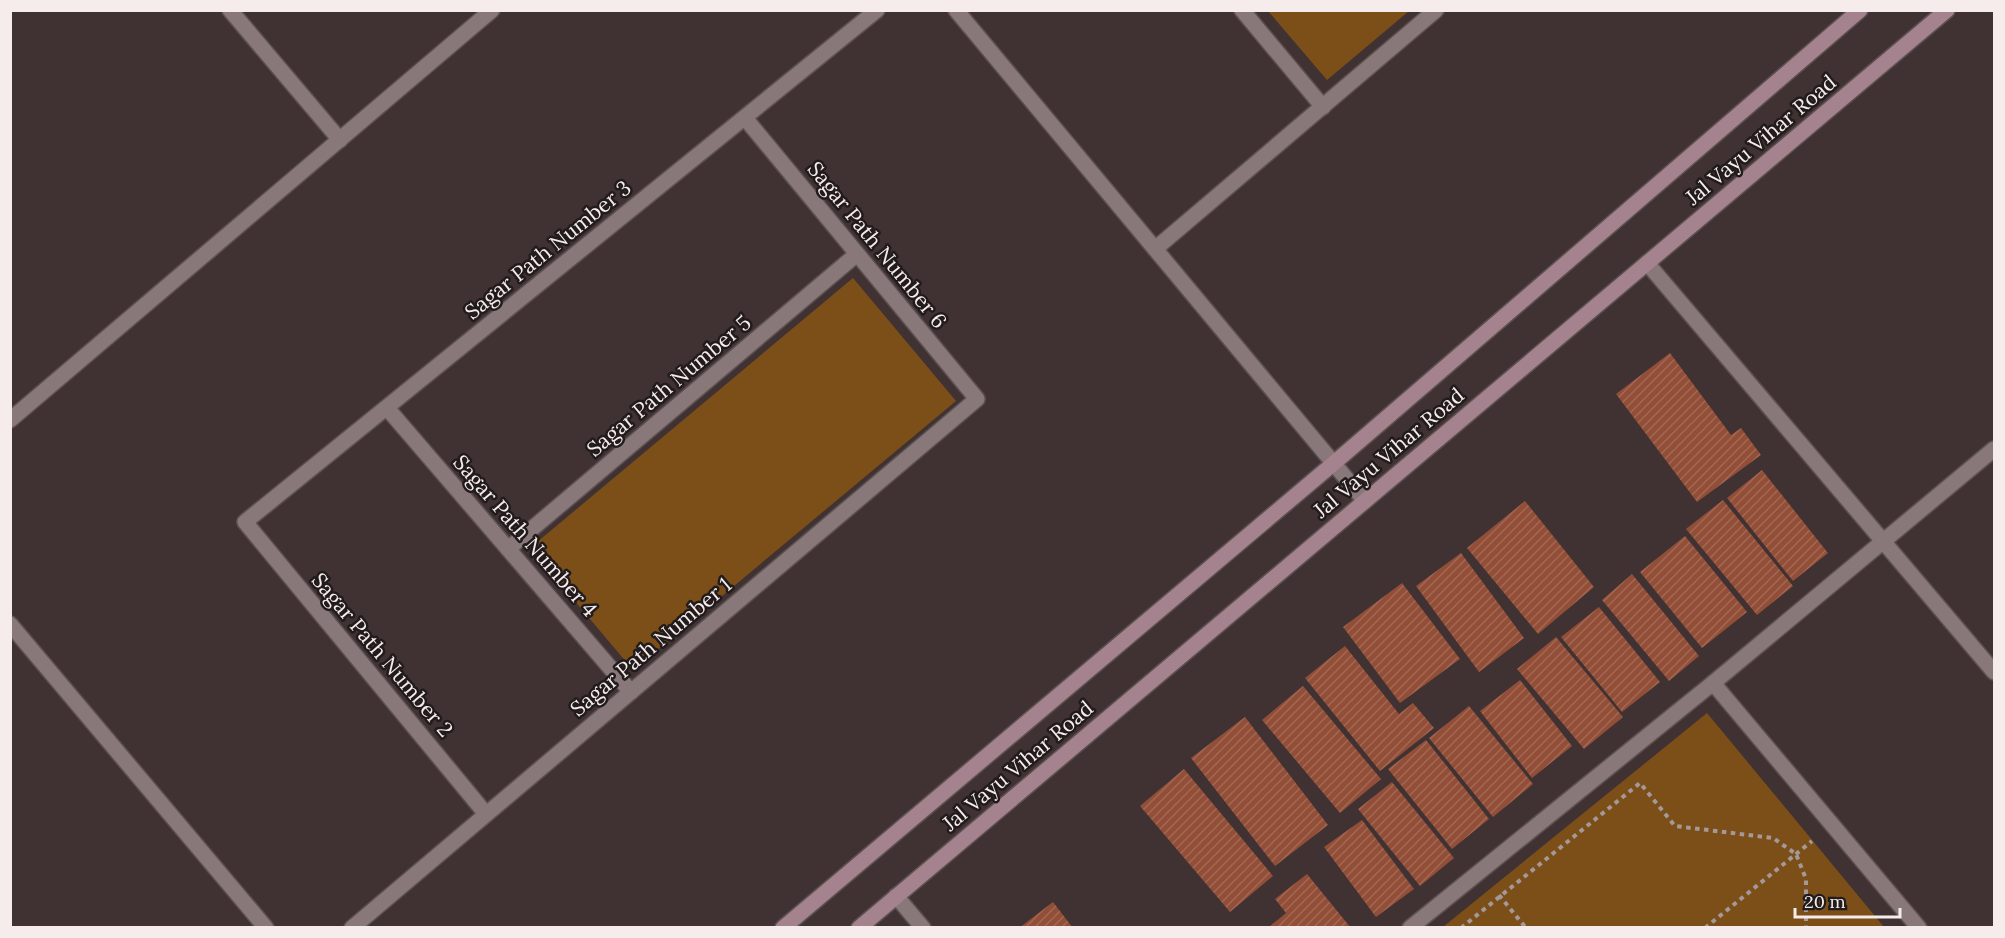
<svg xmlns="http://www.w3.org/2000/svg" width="2005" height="938" viewBox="0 0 2005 938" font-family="Lora,serif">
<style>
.green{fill:#7c4f19}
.building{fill:url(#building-hatch)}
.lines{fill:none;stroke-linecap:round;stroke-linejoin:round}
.street-casing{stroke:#5c5051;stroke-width:18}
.secondary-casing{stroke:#5c5051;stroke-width:18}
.path{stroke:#a49898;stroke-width:4;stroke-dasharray:4.5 4.5;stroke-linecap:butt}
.street{stroke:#897879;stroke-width:15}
.secondary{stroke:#a4828e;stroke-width:15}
.labels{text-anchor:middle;stroke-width:5;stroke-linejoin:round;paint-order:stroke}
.street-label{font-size:21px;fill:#f6ecec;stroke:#221b1c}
</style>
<defs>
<pattern id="building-hatch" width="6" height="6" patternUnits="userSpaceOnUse" patternTransform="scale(1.5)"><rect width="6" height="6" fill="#924e37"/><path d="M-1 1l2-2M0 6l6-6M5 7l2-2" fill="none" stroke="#a26854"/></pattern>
</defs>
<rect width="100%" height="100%" fill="#403232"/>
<g class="green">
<polygon points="1268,11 1409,11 1327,80"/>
<polygon points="853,278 956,401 633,670 530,548"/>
<polygon points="1707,713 1884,927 1443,927"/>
</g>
<g class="building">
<polygon points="1670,353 1731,435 1741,428 1761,455 1697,502 1616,394"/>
<polygon points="1762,470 1828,553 1793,581 1727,498"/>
<polygon points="1723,500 1793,586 1757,615 1686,529"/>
<polygon points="1525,501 1594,587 1538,634 1467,548"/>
<polygon points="1685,536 1747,612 1702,648 1640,572"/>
<polygon points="1461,553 1524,638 1479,672 1416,586"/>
<polygon points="1632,574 1699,656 1669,681 1602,600"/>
<polygon points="1402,583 1460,659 1400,703 1343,627"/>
<polygon points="1599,607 1660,682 1622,712 1561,637"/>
<polygon points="1556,637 1623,717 1584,749 1517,669"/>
<polygon points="1345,646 1399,714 1413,703 1434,728 1380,771 1305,678"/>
<polygon points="1520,680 1572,746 1532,778 1480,711"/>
<polygon points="1303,686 1381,779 1340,813 1262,720"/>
<polygon points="1469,706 1533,784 1493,817 1429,738"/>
<polygon points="1245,717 1328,825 1275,866 1191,758"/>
<polygon points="1426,740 1489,819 1452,849 1388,769"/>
<polygon points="1184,769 1273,876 1230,912 1140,806"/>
<polygon points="1392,782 1454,858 1420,886 1358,809"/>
<polygon points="1362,820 1414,889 1376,917 1324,847"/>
<polygon points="1307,874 1351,928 1268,928 1286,913 1275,899"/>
<polygon points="1053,902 1073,928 1019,928"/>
</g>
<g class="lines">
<g class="street-casing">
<g id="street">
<polyline points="230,10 340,140"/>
<polyline points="956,10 1365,501"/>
<polyline points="1242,10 1323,107"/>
<polyline points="1155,249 1436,10"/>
<polyline points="1647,263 1994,672"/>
<polyline points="387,408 631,692"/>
<polyline points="10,420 492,10"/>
<polyline points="508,549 857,254"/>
<polyline points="10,624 266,928"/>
<polyline points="1713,683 1919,928"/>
<polyline points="486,814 245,522 877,10"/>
<polyline points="896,896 923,928"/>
<polyline points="352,928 977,399 745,118"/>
<polyline points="1410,928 1713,683 1994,449"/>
</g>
</g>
<g class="secondary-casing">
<g id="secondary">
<polyline points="783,928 1334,463 1860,10"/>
<polyline points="859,928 1947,10"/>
</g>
</g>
<g class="path">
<polyline points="1499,895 1526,928"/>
<polyline points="1461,928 1640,783 1675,826 1773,838 1796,854 1806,879 1806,928"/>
<polyline points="1705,928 1812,841"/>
</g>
<use href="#street" class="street"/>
<use href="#secondary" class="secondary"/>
</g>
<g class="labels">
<g class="street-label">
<text transform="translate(1761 140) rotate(-40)" y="7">Jal Vayu Vihar Road</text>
<text transform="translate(877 245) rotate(51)" y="7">Sagar Path Number 6</text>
<text transform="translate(548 250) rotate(-39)" y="7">Sagar Path Number 3</text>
<text transform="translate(669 386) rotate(-40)" y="7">Sagar Path Number 5</text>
<text transform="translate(1389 453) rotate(-40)" y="7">Jal Vayu Vihar Road</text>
<text transform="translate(525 536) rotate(49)" y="7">Sagar Path Number 4</text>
<text transform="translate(651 647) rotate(-40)" y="7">Sagar Path Number 1</text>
<text transform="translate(382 655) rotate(50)" y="7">Sagar Path Number 2</text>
<text transform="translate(1018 766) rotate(-40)" y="7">Jal Vayu Vihar Road</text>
</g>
</g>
<rect width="2005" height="938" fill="none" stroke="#f6ecec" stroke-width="24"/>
<path d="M1795 908v9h105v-9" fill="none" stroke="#f6ecec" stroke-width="3"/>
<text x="1804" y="908" font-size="18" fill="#f6ecec" stroke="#221b1c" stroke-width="4.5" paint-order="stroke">20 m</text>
</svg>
